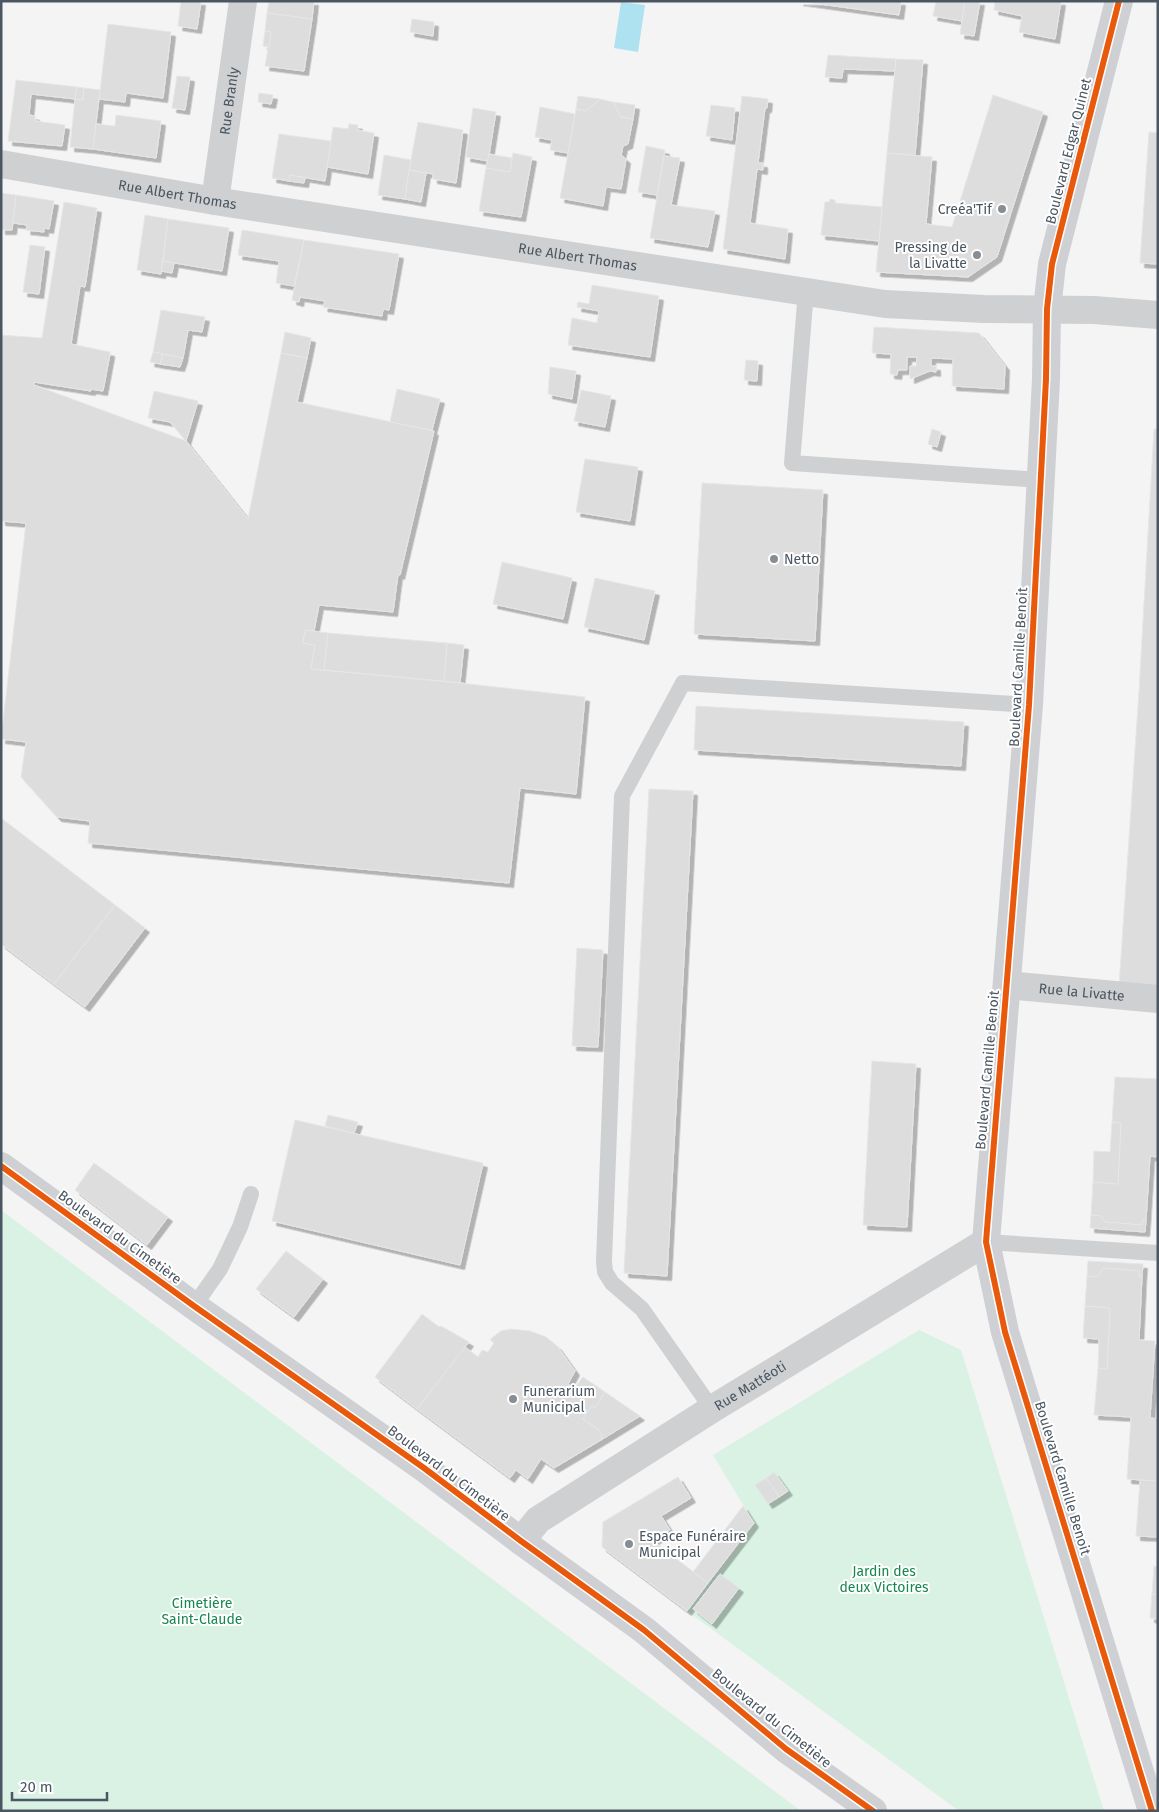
<svg xmlns="http://www.w3.org/2000/svg" width="1159" height="1812" viewBox="0 0 1159 1812" font-family="'Fira Sans',sans-serif">
<style>
.green{fill:#d9f2e3}
.water{fill:#aee2f0}
.building{fill:#ddddde;stroke:#e5e6e7;filter:url(#shadow)}
.lines{fill:none;stroke-linecap:round;stroke-linejoin:round}
.lane{stroke:#ced0d2;stroke-width:16}
.street{stroke:#ced0d2;stroke-width:28}
.secondary{stroke:#ced0d4;stroke-width:28}
.cycleway-casing{stroke:#fff;stroke-width:9}
.cycleway{stroke:#e8590c;stroke-width:6}
.poi-dot{fill:#868d94;stroke:#fff;stroke-width:2}
.labels{text-anchor:middle;stroke-width:4;stroke-linejoin:round;paint-order:stroke}
.street-label{font-size:14px;fill:#4a5661;stroke:#fff}
.poi-label{font-size:14px;fill:#4a5661;stroke:#fff;text-anchor:start}
.park-label{font-size:14px;fill:#17864f;stroke:#fff}
</style>
<defs>
<filter id="shadow"><feDropShadow dx="4.5" dy="4.5" stdDeviation="0" flood-color="#0004"/></filter>
</defs>
<rect width="100%" height="100%" fill="#f4f4f4"/>
<g class="green">
<polygon points="1,1210 801,1811 1,1811"/>
<polygon points="919,1330 961,1350 1104,1811 959,1811 687,1611 754,1523 713,1455"/>
</g>
<polygon class="water" points="621,2 645,5 638,52 614,48"/>
<g class="building">
<polygon points="181,1 201,1 197,29 178,26"/>
<polygon points="269,1 314,1 312,19 267,13"/>
<polygon points="799,1 901,1 899,15"/>
<polygon points="936,1 965,1 962,21 933,16"/>
<polygon points="965,1 980,1 974,36 960,34"/>
<polygon points="995,1 1061,1 1055,39 1019,32 1022,16 994,10"/>
<polygon points="267,13 312,19 304,71 265,66 271,32 265,31"/>
<polygon points="412,19 434,22 433,36 410,32"/>
<polygon points="108,24 171,32 163,98 126,93 125,102 99,99"/>
<polygon points="265,31 271,32 269,47 263,46"/>
<polygon points="828,55 896,59 895,71 843,69 842,78 825,77"/>
<polygon points="896,59 923,60 915,155 887,153"/>
<polygon points="177,76 190,77 185,110 172,108"/>
<polygon points="16,80 77,87 75,99 31,94 29,115 35,116 35,121 65,125 62,146 8,141"/>
<polygon points="77,87 84,88 83,100 75,99"/>
<polygon points="84,88 100,90 93,149 70,147 75,99 83,100"/>
<polygon points="259,93 273,95 271,104 258,102"/>
<polygon points="993,95 1043,112 997,257 968,277 876,272 887,153 932,157 926,224 952,227"/>
<polygon points="578,96 600,99 586,111 576,109"/>
<polygon points="742,96 768,99 767,108 765,108 758,163 763,163 763,170 757,169 750,223 788,229 785,259 723,249"/>
<polygon points="600,99 613,102 621,117 633,119 628,144 623,146 621,155 626,159 621,189 606,187 603,206 560,198 576,109 586,111"/>
<polygon points="613,102 635,105 633,119 621,117"/>
<polygon points="711,105 735,108 732,140 706,136"/>
<polygon points="540,107 575,114 568,153 550,150 552,140 535,137"/>
<polygon points="473,108 496,112 488,161 466,157"/>
<polygon points="116,115 161,121 156,158 93,149 96,124 115,126"/>
<polygon points="418,122 463,130 456,183 433,179 433,174 409,170"/>
<polygon points="349,124 358,125 357,130 374,133 368,174 327,167 333,127 348,129"/>
<polygon points="1158,128 1158,264 1140,263 1149,132 1157,133"/>
<polygon points="279,134 331,141 325,181 290,175 289,181 272,178"/>
<polygon points="646,146 665,150 657,195 638,192"/>
<polygon points="513,153 532,157 521,217 479,211 486,168 510,172"/>
<polygon points="489,154 512,158 510,172 486,168"/>
<polygon points="384,155 411,160 405,199 378,195"/>
<polygon points="664,156 680,158 671,205 715,211 708,247 650,238"/>
<polygon points="409,170 426,173 421,202 405,199"/>
<polygon points="290,175 305,178 304,183 289,181"/>
<polygon points="1,193 16,195 12,230 1,230"/>
<polygon points="16,195 54,201 49,229 44,228 44,232 26,230 27,225 13,223"/>
<polygon points="830,199 835,200 835,203 882,207 879,241 821,235 825,202 829,202"/>
<polygon points="64,202 97,208 85,287 80,286 71,344 110,352 110,354 103,391 91,389 91,391 34,382 34,385 186,441 248,519 281,353 307,358 297,402 434,431 400,575 398,574 393,612 319,605 314,631 305,630 303,643 315,645 311,669 460,683 585,697 576,794 520,788 509,883 88,843 90,821 57,817 21,777 26,742 1,739 26,523 1,521 1,335 42,338"/>
<polygon points="145,215 168,219 161,274 137,270"/>
<polygon points="168,219 229,228 222,271 163,261"/>
<polygon points="242,230 304,240 294,286 276,283 279,261 238,255"/>
<polygon points="304,240 399,254 389,310 383,309 382,316 323,307 325,301 300,297 299,302 292,300"/>
<polygon points="30,245 45,247 39,294 23,292"/>
<polygon points="163,261 174,263 172,273 161,271"/>
<polygon points="592,285 659,296 650,357 568,345 572,318 597,323 599,311 577,307 578,302 589,304"/>
<polygon points="161,310 205,317 202,332 188,330 183,358 153,352"/>
<polygon points="874,327 979,333 1005,366 1004,389 952,386 953,359 931,358 931,366 936,366 936,372 930,371 910,379 910,366 916,366 917,357 907,357 907,370 898,370 897,375 890,374 891,354 872,353"/>
<polygon points="285,332 311,338 307,358 281,353"/>
<polygon points="153,352 163,354 160,364 150,362"/>
<polygon points="163,354 183,358 180,367 160,364"/>
<polygon points="746,360 758,361 757,381 744,380"/>
<polygon points="550,367 576,371 572,399 548,394"/>
<polygon points="397,389 440,399 432,430 390,422"/>
<polygon points="581,390 611,396 605,427 574,421"/>
<polygon points="154,391 198,401 186,441 170,422 148,418"/>
<polygon points="932,429 941,432 937,447 928,444"/>
<polygon points="1154,429 1158,429 1158,990 1119,986 1139,691"/>
<polygon points="585,459 638,467 630,521 576,512"/>
<polygon points="702,483 823,490 815,641 694,634"/>
<polygon points="502,562 572,578 563,619 493,604"/>
<polygon points="595,578 655,591 644,640 584,627"/>
<polygon points="305,630 328,633 324,670 311,669 315,645 303,643"/>
<polygon points="328,633 447,643 444,681 324,670"/>
<polygon points="447,643 464,645 460,683 444,681"/>
<polygon points="696,706 964,722 961,766 694,750"/>
<polygon points="649,789 693,791 667,1276 624,1273"/>
<polygon points="1,818 115,905 54,984 1,944"/>
<polygon points="115,905 145,928 85,1007 54,984"/>
<polygon points="577,948 603,950 598,1047 572,1046"/>
<polygon points="872,1061 916,1064 907,1227 863,1225"/>
<polygon points="1115,1077 1158,1079 1158,1157 1150,1156 1146,1220 1143,1220 1142,1225 1105,1222 1101,1216 1091,1215 1093,1182 1118,1184 1121,1123 1112,1122"/>
<polygon points="328,1115 358,1122 354,1133 325,1126"/>
<polygon points="295,1120 483,1163 460,1265 272,1221"/>
<polygon points="1112,1122 1121,1123 1118,1184 1093,1182 1094,1151 1110,1152"/>
<polygon points="94,1163 168,1217 147,1245 75,1190"/>
<polygon points="1091,1215 1101,1216 1105,1222 1142,1225 1143,1220 1146,1220 1145,1232 1090,1228"/>
<polygon points="286,1251 323,1279 294,1317 256,1289"/>
<polygon points="1088,1261 1143,1264 1142,1276 1139,1276 1139,1271 1103,1268 1098,1277 1087,1276"/>
<polygon points="1103,1268 1139,1271 1139,1276 1142,1276 1139,1340 1155,1341 1150,1418 1158,1419 1158,1481 1127,1479 1131,1417 1094,1415 1098,1368 1107,1369 1110,1308 1085,1306 1087,1276 1098,1277"/>
<polygon points="1085,1306 1110,1308 1107,1369 1098,1368 1099,1339 1083,1338"/>
<polygon points="422,1314 439,1327 441,1326 469,1342 417,1409 375,1377"/>
<polygon points="511,1329 530,1331 546,1337 557,1346 575,1371 568,1384 574,1389 583,1377 605,1392 595,1408 592,1406 583,1419 599,1430 602,1435 601,1440 554,1468 541,1459 528,1479 516,1470 510,1478 417,1409 465,1347 478,1357 482,1350 488,1352 494,1343 490,1340 493,1337 501,1331"/>
<polygon points="605,1392 640,1416 601,1440 602,1435 599,1430 583,1419 592,1406 595,1408"/>
<polygon points="774,1472 788,1491 779,1497 766,1478"/>
<polygon points="678,1477 691,1498 661,1516 670,1530 653,1541 708,1583 687,1611 602,1547 603,1522"/>
<polygon points="766,1478 779,1497 768,1504 755,1485"/>
<polygon points="1140,1480 1158,1481 1158,1537 1136,1536"/>
<polygon points="743,1506 754,1523 708,1583 693,1572"/>
<polygon points="1154,1566 1158,1567 1158,1595 1152,1594"/>
<polygon points="720,1574 739,1588 712,1624 693,1609"/>
<polygon points="1152,1594 1158,1595 1158,1619 1150,1618"/>
</g>
<g class="lines">
<g class="lane">
<polyline points="806,291 792,463 1040,480"/>
<polyline points="986,1242 1158,1253"/>
<polyline points="194,1306 220,1269 240,1227 251,1194"/>
<polyline points="712,1409 642,1309 612,1283 605,1272 604,1261 622,796 683,683 1029,705"/>
</g>
<g class="street">
<path id="s1" d="M1 164 215 201 885 304 984 309 1094 310 1158 315"/>
<path id="s2" d="M215 201 243 1"/>
<path id="s3" d="M1007 985 1158 999"/>
<path id="s4" d="M521 1541 538 1520 712 1409 986 1242"/>
</g>
<g class="secondary">
<polyline points="1119,1 1052,264 1047,309 1046,379 1029,705 986,1242 1005,1332 1152,1811"/>
<polyline points="1,1166 194,1306 424,1468 521,1541 644,1630 786,1749 873,1811"/>
</g>
<g class="cycleway-casing">
<g id="cycleway">
<polyline points="1119,1 1052,264 1047,309 1046,379 1029,705 986,1242 1005,1332 1152,1811"/>
<polyline points="1,1166 194,1306 424,1468 521,1541 644,1630 786,1749 873,1811"/>
</g>
</g>
<use href="#cycleway" class="cycleway"/>
</g>
<g class="poi-dot">
<circle cx="1002" cy="209" r="5"/>
<circle cx="977" cy="255" r="5"/>
<circle cx="774" cy="559" r="5"/>
<circle cx="513" cy="1399" r="5"/>
<circle cx="629" cy="1544" r="5"/>
</g>
<g class="labels">
<g class="street-label">
<text dy="5" stroke="none"><textPath href="#s2" startOffset="101">Rue Branly</textPath></text>
<text transform="translate(1068 151) rotate(-76)" y="5">Boulevard Edgar Quinet</text>
<text dy="5" stroke="none"><textPath href="#s1" startOffset="179">Rue Albert Thomas</textPath></text>
<text dy="5" stroke="none"><textPath href="#s1" startOffset="584">Rue Albert Thomas</textPath></text>
<text transform="translate(1018 667) rotate(-87)" y="5">Boulevard Camille Benoit</text>
<text dy="5" stroke="none"><textPath href="#s3" startOffset="75">Rue la Livatte</textPath></text>
<text transform="translate(987 1070) rotate(-85)" y="5">Boulevard Camille Benoit</text>
<text transform="translate(120 1237) rotate(36)" y="5">Boulevard du Cimetière</text>
<text dy="5" stroke="none"><textPath href="#s4" startOffset="278">Rue Mattéoti</textPath></text>
<text transform="translate(449 1473) rotate(37)" y="5">Boulevard du Cimetière</text>
<text transform="translate(1063 1478) rotate(73)" y="5">Boulevard Camille Benoit</text>
<text transform="translate(772 1718) rotate(39)" y="5">Boulevard du Cimetière</text>
</g>
<g class="poi-label">
<text x="992" y="214" text-anchor="end">Creéa'Tif</text>
<text x="967" y="252" text-anchor="end">Pressing de<tspan x="967" dy="16">la Livatte</tspan></text>
<text x="784" y="564">Netto</text>
<text x="523" y="1396">Funerarium<tspan x="523" dy="16">Municipal</tspan></text>
<text x="639" y="1541">Espace Funéraire<tspan x="639" dy="16">Municipal</tspan></text>
</g>
<g class="park-label">
<text x="884" y="1576">Jardin des<tspan x="884" dy="16">deux Victoires</tspan></text>
<text x="202" y="1608">Cimetière<tspan x="202" dy="16">Saint-Claude</tspan></text>
</g>
</g>
<rect width="1159" height="1812" fill="none" stroke="#4a5661" stroke-width="5"/>
<path d="M12 1792v8h95v-8" fill="none" stroke="#4a5661" stroke-width="2.5"/>
<text x="20" y="1792" font-size="15" fill="#4a5661" stroke="#ffffff" stroke-width="4" paint-order="stroke">20 m</text>
</svg>
